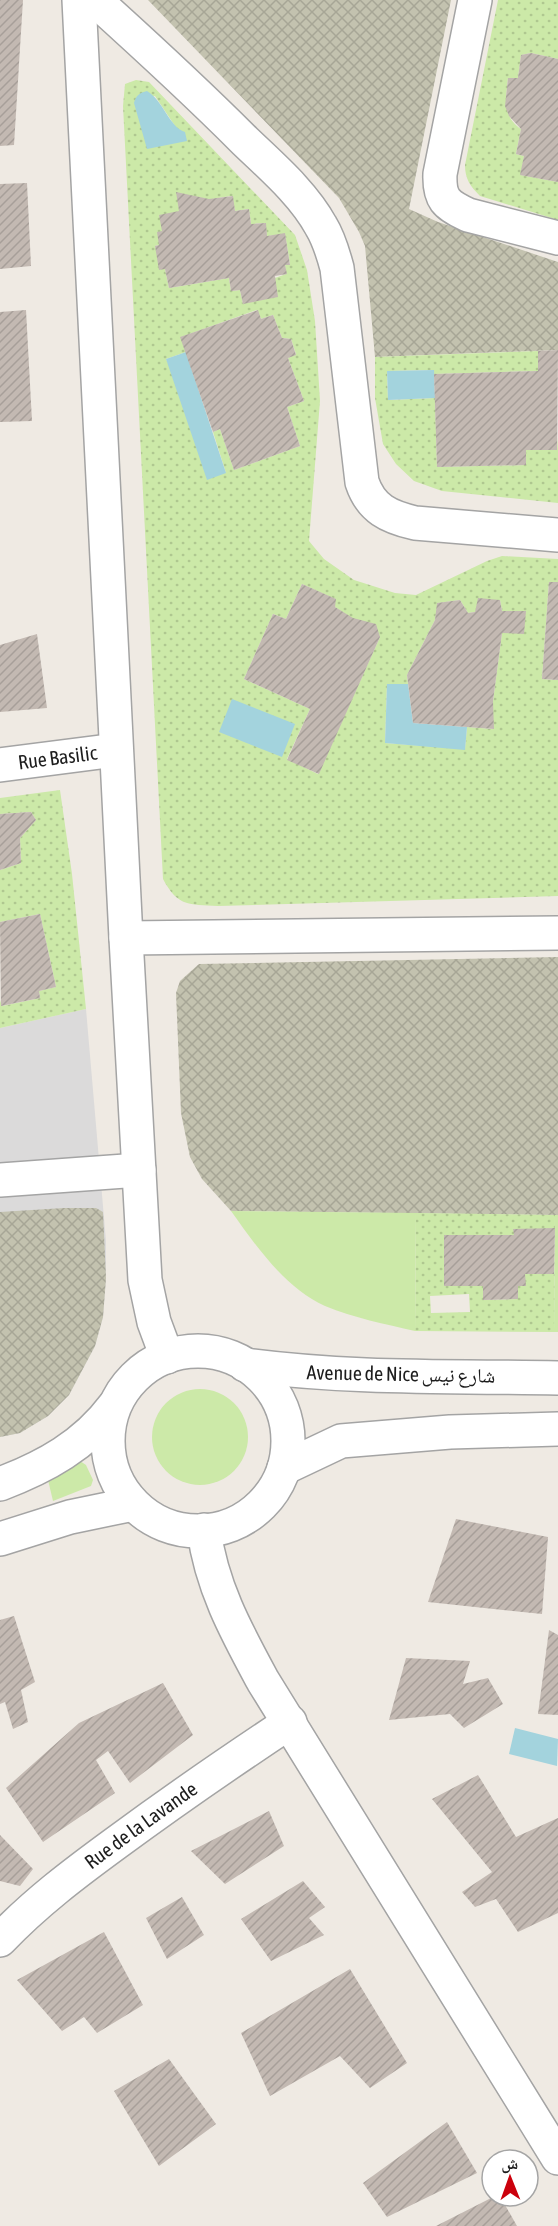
<svg xmlns="http://www.w3.org/2000/svg" width="558" height="2226" viewBox="0 0 558 2226" font-family="'Asap Condensed','Noto Naskh Arabic',sans-serif">
<style>
.residential{fill:#dbdada}
.construction{fill:url(#construction-cross-hatch)}
.grass{fill:#cce9a8}
.garden{fill:url(#garden-dots);fill-rule:evenodd}
.water{fill:#a3d3dd}
.building{fill:url(#building-hatch)}
.lines{fill:none;stroke-linecap:round;stroke-linejoin:round}
.minor-casing{stroke:#a4a4a4;stroke-width:36}
.minor{stroke:#fff;stroke-width:33}
.labels{text-anchor:middle;stroke-width:5;stroke-linejoin:round;paint-order:stroke}
.street-label{font-size:20px;fill:#1d1d1d;stroke:#fff}
</style>
<defs>
<pattern id="construction-cross-hatch" width="8" height="8" patternUnits="userSpaceOnUse" patternTransform="scale(1.5)"><rect width="8" height="8" fill="#c3c2af"/><path d="M0 0l8 8M0 8l8-8" fill="none" stroke="#a7a696"/></pattern>
<pattern id="garden-dots" width="8" height="8" patternUnits="userSpaceOnUse" patternTransform="scale(1.5)"><rect width="8" height="8" fill="#cce9a8"/><path d="M2 2h.1M6 6h.1" fill="none" stroke="#afc790" stroke-width="1.8" stroke-linecap="round"/></pattern>
<pattern id="building-hatch" width="6" height="6" patternUnits="userSpaceOnUse" patternTransform="scale(1.5)"><rect width="6" height="6" fill="#c3b9b2"/><path d="M-1 1l2-2M0 6l6-6M5 7l2-2" fill="none" stroke="#a79f99"/></pattern>
</defs>
<rect width="100%" height="100%" fill="#efeae3"/>
<polygon class="residential" points="86,1009 106,1241 106,1278 103,1317 95,1346 69,1395 48,1416 20,1433 0,1437 0,1028"/>
<g class="construction">
<polygon points="148,0 451,0 409,209 438,222 558,262 558,350 375,357 365,246 359,232 339,198"/>
<polygon points="558,957 558,1215 231,1211 202,1179 190,1157 181,1113 176,993 180,981 199,964"/>
<polygon points="64,1208 96,1208 103,1212 106,1278 103,1317 95,1346 69,1395 48,1416 20,1433 0,1437 0,1212"/>
</g>
<g class="grass">
<path d="M231 1211 416 1213 415 1331C385 1324 354 1318 325 1306 285 1288 256 1246 231 1211Z"/>
<polygon points="555,1215 558,1215 558,1332 554,1332"/>
<circle cx="200" cy="1437" r="48"/>
<polygon points="77,1459 86,1465 93,1480 91,1486 53,1501 48,1480"/>
</g>
<g class="garden">
<path d="M498 0H558V59L531 53 521 55 518 78H508C506 98 502 116 521 129L516 154 524 156 521 175 558 182V220L480 196C470 186 465 179 465 165Z"/>
<path d="M136 80 149 82 295 235 307 270 315 321 320 401 309 541 324 559 354 580 395 593 416 595 487 561 502 556 558 559V582H549L542 679 558 680V896L218 906C188 904 178 907 163 879L123 106 125 84ZM155 96 177 129 181 131 134 103ZM232 196 235 211 249 209 251 224 265 223 267 236 285 234 290 264 285 265 286 274 275 278 243 304 240 290 231 291 229 278 169 288 165 269 155 246 159 245C167 208 199 200 232 196ZM257 310 261 319 273 315 282 338 291 339 296 354 288 358 304 401 287 407 300 446 234 470 220 429 213 432 226 473 166 359 186 352 181 337ZM302 584 335 599V607L380 637 318 774 287 759 310 709 244 679 273 614 286 619ZM460 600 468 613 475 612 500 600 502 611 526 612 502 633 493 701V729L467 727 465 749 385 743 387 684H408L407 675 435 620 438 603Z"/>
<polygon points="538,351 538,371 434,374 434,370 387,371 388,400 435,398 437,467 526,465 526,450 557,450 558,437 558,503 442,491 414,481 396,464 383,444 375,398 375,357"/>
<polygon points="60,790 72,874 86,1009 0,1028 0,1000 2,1006 40,998 39,991 56,987 40,914 0,922 0,870 21,863 20,838 36,820 31,812 0,814 0,798"/>
<path d="M416 1213 555 1215 554 1332 415 1331ZM514 1229H555L554 1274H525V1286H518L517 1299 484 1300 483 1286 444 1235H514ZM469 1294 470 1312 431 1313 430 1296Z"/>
</g>
<g class="water">
<path d="M147 91C163 100 169 127 185 132L187 141 147 149 134 103C136 95 140 93 147 91Z"/>
<polygon points="186,352 226,473 207,480 166,359"/>
<polygon points="434,370 435,398 388,400 387,371"/>
<polygon points="387,684 408,684 413,723 467,727 465,750 385,743"/>
<polygon points="232,699 295,724 282,757 219,732"/>
<polygon points="515,1728 558,1739 557,1766 509,1754"/>
</g>
<g class="building">
<polygon points="0,0 23,0 14,145 0,146"/>
<polygon points="531,53 558,59 558,182 520,175 524,156 516,154 521,129 509,116 505,106 508,78 518,78 521,55"/>
<polygon points="27,183 31,266 0,269 0,184"/>
<polygon points="176,192 209,199 233,196 235,211 249,209 251,224 266,223 267,236 285,233 290,265 285,265 287,274 275,276 278,297 243,304 240,290 231,291 229,278 169,288 165,269 159,270 155,246 159,245 157,232 162,231 159,215 179,211"/>
<polygon points="26,310 32,421 0,422 0,312"/>
<polygon points="258,310 261,319 273,315 282,338 291,339 296,355 288,358 304,401 287,407 300,446 234,470 220,429 213,432 180,337"/>
<polygon points="558,350 557,450 526,450 526,465 437,467 434,374 538,371 538,351"/>
<polygon points="549,582 558,582 558,680 542,679"/>
<polygon points="302,584 336,599 335,607 353,618 376,624 380,637 319,774 287,760 310,709 244,679 273,614 286,619"/>
<polygon points="478,598 500,600 502,611 526,611 524,634 502,633 493,701 494,729 413,723 407,675 435,620 437,603 460,600 468,613 475,612"/>
<polygon points="37,634 47,708 0,712 0,645"/>
<polygon points="31,812 36,820 20,838 21,863 0,870 0,814"/>
<polygon points="40,914 56,987 39,991 40,998 1,1006 0,922"/>
<polygon points="555,1228 554,1274 525,1274 526,1286 518,1286 518,1299 483,1300 483,1286 444,1286 444,1235 514,1235 513,1229"/>
<polygon points="456,1519 548,1537 542,1614 428,1602"/>
<polygon points="14,1616 35,1682 21,1690 28,1722 13,1729 5,1702 0,1704 0,1620"/>
<polygon points="549,1630 558,1635 558,1715 538,1714"/>
<polygon points="406,1658 470,1661 463,1684 488,1678 503,1704 464,1728 450,1714 389,1720"/>
<polygon points="163,1683 193,1735 130,1783 108,1751 96,1760 115,1793 43,1842 6,1788 79,1723"/>
<polygon points="478,1775 516,1837 558,1818 558,1913 518,1932 496,1899 475,1907 462,1892 492,1872 432,1799"/>
<polygon points="269,1811 284,1846 225,1884 191,1851"/>
<polygon points="0,1835 33,1869 20,1886 0,1881"/>
<polygon points="303,1881 325,1907 309,1918 324,1935 271,1961 241,1919"/>
<polygon points="182,1897 204,1935 167,1959 146,1918"/>
<polygon points="104,1932 143,2005 97,2033 84,2017 62,2031 17,1980"/>
<polygon points="350,1969 407,2063 370,2088 340,2056 270,2096 241,2033"/>
<polygon points="169,2059 216,2124 159,2166 114,2091"/>
<polygon points="447,2122 477,2173 387,2217 363,2183"/>
<polygon points="495,2196 500,2196 517,2226 436,2226"/>
</g>
<g class="lines">
<g class="minor-casing">
<g id="minor">
<polyline points="79,0 126,938 145,1280 154,1322 167,1357"/>
<path d="M95 0C146 46 196 92 245 141 271 166 303 193 321 226 329 239 333 253 337 268L362 482C371 509 389 517 415 523L558 535"/>
<path d="M475 0 440 174C439 199 446 205 468 215L558 238"/>
<path id="s1" d="M0 765 116 750"/>
<polyline points="126,938 558,933"/>
<polyline points="0,1180 139,1170"/>
<circle cx="198" cy="1441" r="90"/>
<path d="M245 1365C349 1379 454 1376 558 1378"/>
<polyline points="284,1468 341,1441 450,1432 558,1429"/>
<path d="M0 1484C45 1467 85 1445 114 1406"/>
<path d="M204 1530C211 1586 237 1633 263 1681L558 2158"/>
<polyline points="0,1539 70,1517 133,1504"/>
<path id="s2" d="M0 1940C35 1903 75 1873 116 1843 173 1801 231 1761 290 1722"/>
</g>
</g>
<use href="#minor" class="minor"/>
</g>
<g class="labels">
<g class="street-label">
<text dy="7" stroke="none"><textPath href="#s1" startOffset="58">Rue Basilic</textPath></text>
<text transform="translate(401 1374) rotate(1)" y="7">Avenue de Nice شارع نيس</text>
<text dy="7" stroke="none"><textPath href="#s2" startOffset="182">Rue de la Lavande</textPath></text>
</g>
</g>
<g transform="translate(510 2178) rotate(359)"><circle r="28" fill="#ffffff" stroke="#a5a5a5" stroke-width="1.5"/>
<path d="M0-4.5L10 22L0 15L-10 22Z" fill="#cb000c"/>
<text y="-9" font-size="16" font-weight="bold" text-anchor="middle" fill="#1d1d1d">ش</text>
</g>
</svg>
